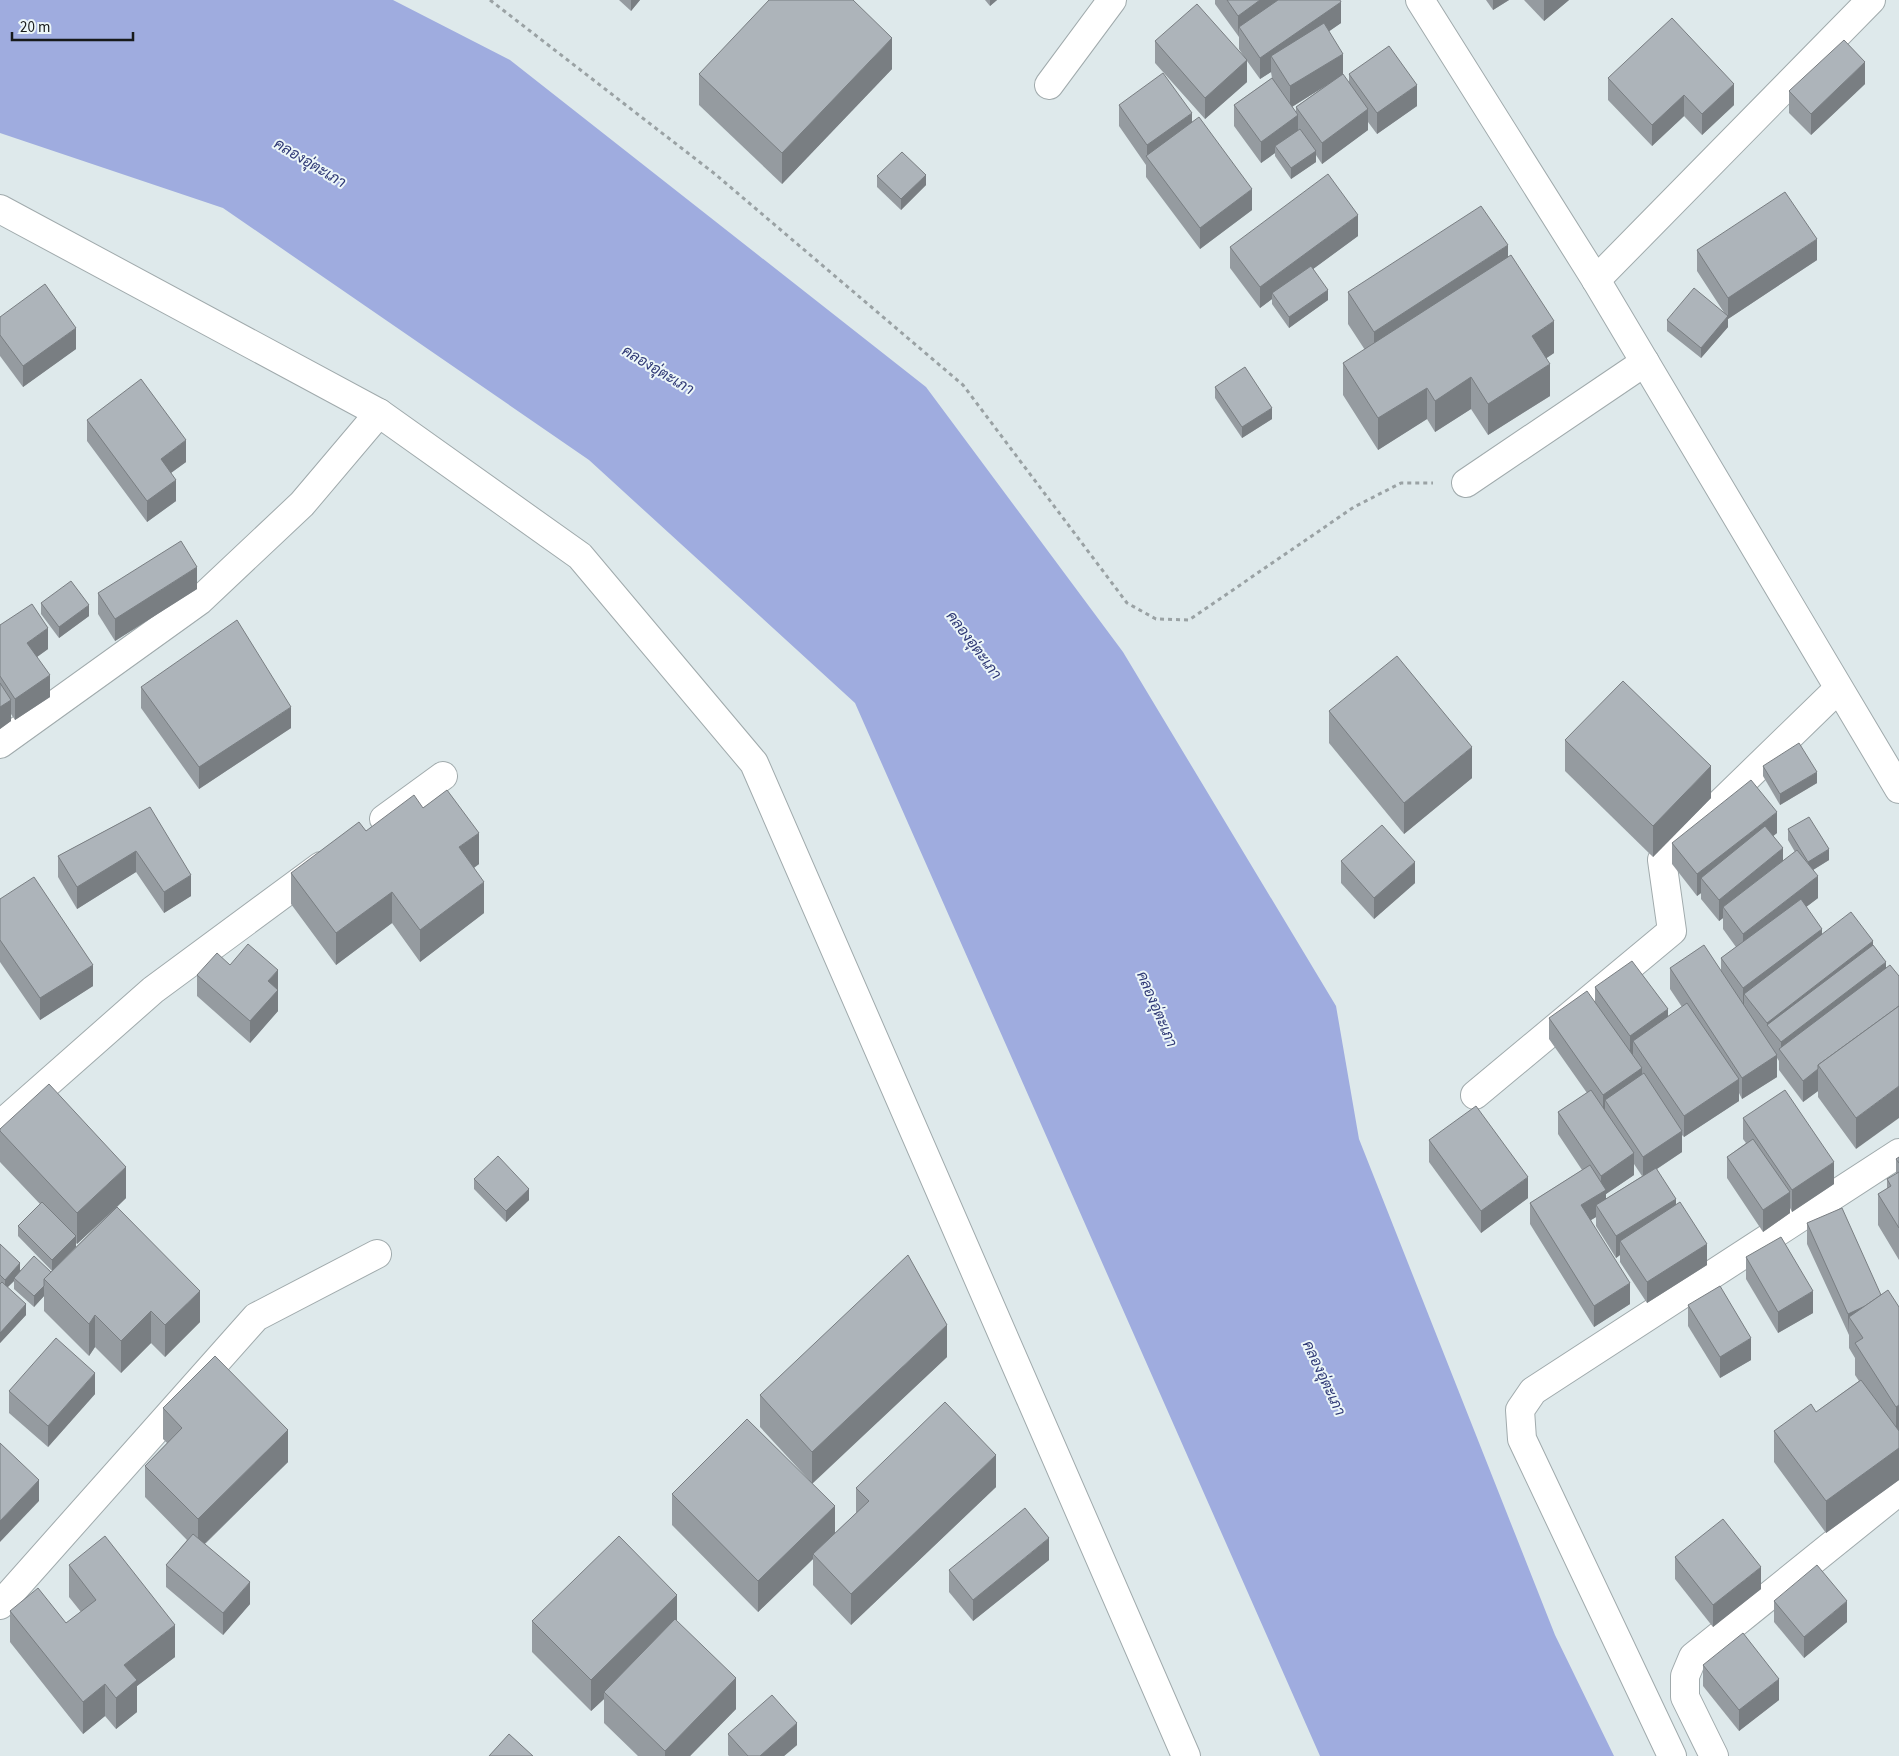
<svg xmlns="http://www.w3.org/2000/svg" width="1899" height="1756" viewBox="0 0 1899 1756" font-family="'Source Sans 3',Sarabun,sans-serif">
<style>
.water{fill:#9facdf}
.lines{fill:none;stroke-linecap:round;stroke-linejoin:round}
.minor-casing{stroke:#a0aaac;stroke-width:30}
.tertiary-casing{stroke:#a0aaac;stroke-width:30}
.path{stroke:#9aa2a4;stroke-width:3;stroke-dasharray:4 4;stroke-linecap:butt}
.minor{stroke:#fff;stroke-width:28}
.tertiary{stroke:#fff;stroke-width:28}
.wall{fill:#959ba0;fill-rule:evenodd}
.shaded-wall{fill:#797e82}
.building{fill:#adb4ba;stroke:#797e82}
.labels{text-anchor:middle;stroke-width:4;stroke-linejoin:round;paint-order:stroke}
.water-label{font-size:15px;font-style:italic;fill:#2e3875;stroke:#ecf6f8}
</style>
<rect width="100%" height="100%" fill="#dee9eb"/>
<polygon class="water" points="0,0 393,0 510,60 926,387 1123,652 1336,1006 1359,1139 1555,1635 1614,1756 1320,1756 855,703 589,460 223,208 0,133"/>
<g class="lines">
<g class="minor-casing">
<g id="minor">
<polyline points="1049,85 1112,0"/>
<polyline points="0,209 379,413 580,556 754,763 1186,1756"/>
<polyline points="1596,280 1871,0"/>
<polyline points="1466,483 1645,362"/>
<polyline points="0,744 199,601 302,504 379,413"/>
<polyline points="384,819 443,776"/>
<polyline points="1475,1095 1672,931 1662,860 1838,689"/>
<polyline points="0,1125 153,990 321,866"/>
<polyline points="0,1605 256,1317 377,1254"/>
<polyline points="1672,1756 1522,1439 1520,1410 1533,1391 1899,1153"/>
<polyline points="1714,1756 1685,1697 1685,1676 1693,1657 1899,1491"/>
</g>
</g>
<g class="tertiary-casing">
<polyline id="tertiary" points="1420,0 1596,280 1899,789"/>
</g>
<polyline class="path" points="490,0 715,174 963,385 1127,603 1156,619 1189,620 1354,507 1401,483 1433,483"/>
<use href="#minor" class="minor"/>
<use href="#tertiary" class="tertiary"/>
</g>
<g class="wall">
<polygon points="619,0 640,0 631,11"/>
<polygon points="985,0 997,0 990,6"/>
<path d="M1215 0H1340L1341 23 1329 31 1343 75 1349 83V74L1417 106 1377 134 1368 122V130L1322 164 1316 155V162L1291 179 1275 156V153L1261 163 1234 126V105L1272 78 1271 72 1260 79 1247 61V82L1205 119 1155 63V41L1244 57 1239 49V37L1215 4ZM1325 86 1296 107V112L1292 107Z"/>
<polygon points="1486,0 1509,0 1493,10"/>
<polygon points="1524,0 1569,0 1544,21"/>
<polygon points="892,69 782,184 699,105 699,74"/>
<polygon points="1608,78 1734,105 1702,135 1684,116 1652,146 1608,100"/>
<polygon points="1865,84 1811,135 1789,113 1789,91"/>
<polygon points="1119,105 1192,122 1252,210 1200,249 1146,177 1146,165 1119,126"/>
<polygon points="877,176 926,185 901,210 877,187"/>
<polygon points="1358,236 1313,269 1328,300 1289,328 1272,304 1272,299 1260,308 1230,268 1230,247"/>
<polygon points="1697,250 1817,260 1728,319 1728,318 1728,327 1701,358 1667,331 1667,320 1725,314 1697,271"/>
<polygon points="1508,258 1554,353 1546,358 1550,396 1488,435 1471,409 1435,432 1427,419 1378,450 1343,395 1343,363 1365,350 1348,324 1348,292"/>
<polygon points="0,317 76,349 23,387 0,356"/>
<polygon points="1215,387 1272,419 1242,438 1215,398"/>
<polygon points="87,420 186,462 171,473 176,501 147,522 87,441"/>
<polygon points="197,589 115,641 98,614 98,593"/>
<polygon points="41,603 89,616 59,638 41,614"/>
<polygon points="0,625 48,649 37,657 50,697 15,720 11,714 11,721 0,729"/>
<polygon points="141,687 291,728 199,789 141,708"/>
<polygon points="1329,711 1472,778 1404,834 1329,743"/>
<polygon points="1565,740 1711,798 1653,857 1565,771"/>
<polygon points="1763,766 1817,783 1780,805 1763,776"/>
<polygon points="150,807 191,896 164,913 136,872 77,909 58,877 58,856"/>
<polygon points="423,808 479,864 474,868 484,913 420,962 392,923 336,965 291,904 291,873 366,831"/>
<path d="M1788 829 1829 860 1813 870 1818 898 1806 907 1822 934 1873 941 1856 1149 1818 1097V1091L1803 1102 1779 1070V1061L1777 1058V1077L1742 1099 1739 1093V1101L1684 1137 1682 1135V1152L1657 1169 1707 1265 1647 1303 1620 1262V1255L1616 1258 1596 1226V1217L1591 1220 1630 1304 1594 1327 1530 1224V1203L1582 1170 1558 1134V1112L1587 1093 1549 1039V1018L1595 1003V987L1668 1017 1682 1007 1670 989V968L1721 972V958L1736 947 1723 929V918L1719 921 1701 899V893L1697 896 1672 864V843L1777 833 1773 836 1783 861 1795 852 1788 840ZM1634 1164 1642 1176 1606 1199V1194L1634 1175Z"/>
<polygon points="1341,861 1415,883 1374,919 1341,883"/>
<polygon points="0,899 93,986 40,1020 0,962"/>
<polygon points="230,965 278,989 278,1011 250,1043 197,996 197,975"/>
<polygon points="1743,1118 1834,1184 1792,1212 1790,1208 1790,1213 1763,1232 1727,1178 1727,1157 1746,1143 1743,1139"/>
<polygon points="0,1129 126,1198 117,1207 200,1322 165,1357 151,1343 121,1373 95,1347 89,1356 44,1311 44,1296 34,1307 14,1289 14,1281 7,1287 26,1315 0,1343 0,1244 20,1270 51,1272 108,1215 77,1244 76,1243 52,1271 18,1236 18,1226 40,1204 0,1162"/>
<polygon points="1429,1140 1528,1198 1481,1233 1429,1162"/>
<polygon points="1899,1157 1899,1260 1878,1225 1878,1194 1887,1189 1887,1179 1896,1174 1896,1159"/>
<polygon points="474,1179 529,1200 506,1222 474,1189"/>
<polygon points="1807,1223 1881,1295 1899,1307 1899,1480 1826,1533 1774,1462 1774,1431 1816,1412 1859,1381 1855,1375 1855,1358 1849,1348 1849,1335 1807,1244"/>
<polygon points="1746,1257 1813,1313 1778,1333 1746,1279"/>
<polygon points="1688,1305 1751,1360 1720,1378 1688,1326"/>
<polygon points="947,1357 812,1483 835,1533 856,1513 856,1488 996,1487 851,1625 813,1585 813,1559 758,1612 672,1525 672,1494 809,1480 760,1427 760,1395"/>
<polygon points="9,1391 95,1394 48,1447 9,1413"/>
<polygon points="163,1408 288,1462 205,1544 250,1604 223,1635 166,1587 166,1565 187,1540 145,1497 145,1466 167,1443 163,1439"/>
<polygon points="1675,1557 1761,1589 1713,1627 1675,1579"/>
<polygon points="1049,1560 973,1621 949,1592 949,1570"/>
<polygon points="69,1565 175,1657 137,1686 137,1712 116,1729 105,1716 83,1734 10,1642 10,1611 66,1623 81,1612 69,1597"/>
<polygon points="1774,1601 1847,1622 1804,1658 1774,1622"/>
<polygon points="532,1621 677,1622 736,1709 690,1756 638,1756 604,1723 604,1699 591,1711 532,1652"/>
<polygon points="1703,1665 1779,1700 1739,1731 1703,1686"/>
<polygon points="728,1734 797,1745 784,1756 729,1756 728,1755"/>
</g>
<g class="shaded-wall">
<polygon points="631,0 640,0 631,11"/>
<polygon points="990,0 997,0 990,6"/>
<polygon points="1260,0 1285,0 1239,27 1238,37 1238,16"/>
<polygon points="1493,0 1509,0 1493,10"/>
<polygon points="1544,0 1569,0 1544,21"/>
<polygon points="1341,2 1341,23 1278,67 1271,56 1271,72 1260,79 1260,58"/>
<polygon points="892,38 892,69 782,184 782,153"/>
<polygon points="1343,54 1343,75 1290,108 1290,86"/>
<polygon points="1247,60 1247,82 1205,119 1205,98"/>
<polygon points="1865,62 1865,84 1811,135 1811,114"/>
<polygon points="1734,84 1734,105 1702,135 1702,114"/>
<polygon points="1417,85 1417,106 1377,134 1377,113"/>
<polygon points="1684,95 1684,116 1652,146 1652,125"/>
<polygon points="1368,109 1368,130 1322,164 1322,143"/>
<polygon points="1192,113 1192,134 1147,157 1147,145"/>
<polygon points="1298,115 1298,137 1275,146 1275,153 1261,163 1261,142"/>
<polygon points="1316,151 1316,162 1291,179 1291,168"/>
<polygon points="926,175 926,185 901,210 901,199"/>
<polygon points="1252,189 1252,210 1200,249 1200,228"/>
<polygon points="1358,215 1358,236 1275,297 1272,293 1272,299 1260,308 1260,287"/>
<polygon points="1817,239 1817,260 1728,319 1728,298"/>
<polygon points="1508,245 1508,276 1374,363 1374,332"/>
<polygon points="1328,290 1328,300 1289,328 1289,317"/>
<polygon points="1728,316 1728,327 1701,358 1701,348"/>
<polygon points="1554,321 1554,353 1532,368 1532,336"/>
<polygon points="76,328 76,349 23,387 23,366"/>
<polygon points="1550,364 1550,396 1488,435 1488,404"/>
<polygon points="1471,377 1471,409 1435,432 1435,401"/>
<polygon points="1427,388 1427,419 1378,450 1378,418"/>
<polygon points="1272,408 1272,419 1242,438 1242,427"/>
<polygon points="186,440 186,462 161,480 161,459"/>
<polygon points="176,480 176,501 147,522 147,501"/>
<polygon points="197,567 197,589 115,641 115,619"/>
<polygon points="89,605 89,616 59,638 59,627"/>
<polygon points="48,628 48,649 27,664 27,643"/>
<polygon points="50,675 50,697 15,720 15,699"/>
<polygon points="11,700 11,721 0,729 0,707"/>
<polygon points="291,707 291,728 199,789 199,767"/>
<polygon points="1472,747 1472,778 1404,834 1404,803"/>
<polygon points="1711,766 1711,798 1653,857 1653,826"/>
<polygon points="1817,772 1817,783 1780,805 1780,794"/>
<polygon points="1777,812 1777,833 1708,887 1701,878 1701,893 1697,896 1697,874"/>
<polygon points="479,833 479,864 459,878 459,847"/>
<polygon points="1783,848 1783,870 1723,907 1723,918 1719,921 1719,900"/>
<polygon points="1829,849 1829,860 1808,873 1808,862"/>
<polygon points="136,851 136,872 77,909 77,887"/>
<polygon points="1415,862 1415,883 1374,919 1374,898"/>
<polygon points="191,875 191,896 164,913 164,892"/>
<polygon points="1818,876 1818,898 1743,955 1743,934"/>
<polygon points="484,882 484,913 420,962 420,930"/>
<polygon points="392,892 392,923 336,965 336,933"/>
<polygon points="1822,929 1822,950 1744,994 1744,1008 1743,1009 1743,988"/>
<polygon points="1873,941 1873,963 1767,1025 1767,1023"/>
<polygon points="1886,962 1886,983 1781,1051 1781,1042"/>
<polygon points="93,965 93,986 40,1020 40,998"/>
<polygon points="278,970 278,1011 250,1043 250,1021 268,981"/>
<polygon points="1668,1009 1668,1031 1633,1041 1633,1055 1630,1057 1630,1036"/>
<polygon points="1777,1055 1777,1077 1742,1099 1742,1078"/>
<polygon points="1642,1068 1642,1089 1605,1100 1605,1116 1603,1117 1603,1095"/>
<polygon points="1818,1069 1818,1091 1803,1102 1803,1081"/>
<polygon points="1739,1079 1739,1101 1684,1137 1684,1116"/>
<polygon points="1899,1086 1899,1118 1856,1149 1856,1118"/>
<polygon points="1682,1131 1682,1152 1643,1178 1643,1157"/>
<polygon points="1634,1153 1634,1175 1606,1194 1606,1211 1596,1205 1596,1217 1581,1226 1581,1205 1601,1193 1601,1176"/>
<polygon points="1834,1162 1834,1184 1792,1212 1792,1190"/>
<polygon points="126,1167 126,1198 77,1244 77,1213"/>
<polygon points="1528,1177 1528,1198 1481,1233 1481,1211"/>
<polygon points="529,1189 529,1200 506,1222 506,1211"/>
<polygon points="1790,1192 1790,1213 1763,1232 1763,1210"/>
<polygon points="1676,1199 1676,1221 1620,1241 1620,1255 1616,1258 1616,1236"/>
<polygon points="76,1236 76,1247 52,1271 52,1260"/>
<polygon points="1707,1244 1707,1265 1647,1303 1647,1282"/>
<polygon points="20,1263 20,1274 14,1278 14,1281 5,1290 5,1280"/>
<polygon points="1630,1283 1630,1304 1594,1327 1594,1306"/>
<polygon points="44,1286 44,1296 34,1307 34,1296"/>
<polygon points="200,1291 200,1322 165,1357 165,1325"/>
<polygon points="1813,1291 1813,1313 1778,1333 1778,1312"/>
<polygon points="1882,1298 1849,1317 1848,1335 1848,1314"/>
<polygon points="26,1304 26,1315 0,1343 0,1333"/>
<polygon points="151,1311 151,1343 121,1373 121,1341"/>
<polygon points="95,1315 95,1347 89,1356 89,1324"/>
<polygon points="947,1325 947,1357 812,1484 812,1452"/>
<polygon points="1751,1338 1751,1360 1720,1378 1720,1357"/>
<polygon points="95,1373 95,1394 48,1447 48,1426"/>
<polygon points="1899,1405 1899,1436 1896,1438 1896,1407"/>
<polygon points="288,1430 288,1462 198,1550 198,1519"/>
<polygon points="1899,1448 1899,1480 1826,1533 1826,1501"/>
<polygon points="996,1455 996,1487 851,1625 851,1594"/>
<polygon points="39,1480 39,1501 0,1542 0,1521"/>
<polygon points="835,1506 835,1537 813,1554 813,1559 758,1612 758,1581"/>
<polygon points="1049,1538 1049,1560 973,1621 973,1600"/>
<polygon points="1761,1567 1761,1589 1713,1627 1713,1605"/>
<polygon points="250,1582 250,1604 223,1635 223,1613"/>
<polygon points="677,1595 677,1626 604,1692 604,1699 591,1711 591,1680"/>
<polygon points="1847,1601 1847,1622 1804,1658 1804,1637"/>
<polygon points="175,1625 175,1657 137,1686 137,1712 116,1729 116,1698 124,1665"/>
<polygon points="736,1678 736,1709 690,1756 665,1756 665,1751"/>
<polygon points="1779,1679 1779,1700 1739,1731 1739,1710"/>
<polygon points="105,1684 105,1716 83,1734 83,1702"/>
<polygon points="797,1723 797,1745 784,1756 760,1756"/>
</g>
<g class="building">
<polygon points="769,0 853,0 892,38 782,153 699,74"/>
<polygon points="1227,0 1260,0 1238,16"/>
<polygon points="1278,0 1340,0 1341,2 1260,58 1239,27"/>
<polygon points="1197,4 1247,60 1205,98 1155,41"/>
<polygon points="1672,18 1734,84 1702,114 1684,95 1652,125 1608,78"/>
<polygon points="1324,23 1343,54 1290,86 1271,56"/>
<polygon points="1844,40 1865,62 1811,114 1789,91"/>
<polygon points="1389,46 1417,85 1377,113 1349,74"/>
<polygon points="1163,73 1192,113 1147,145 1119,105"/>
<polygon points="1343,74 1368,109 1322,143 1296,107"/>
<polygon points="1272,78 1298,115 1261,142 1234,105"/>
<polygon points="1199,117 1252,189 1200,228 1146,156"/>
<polygon points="1300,129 1316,151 1291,168 1275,146"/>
<polygon points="902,152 926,175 901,199 877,176"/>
<polygon points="1328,174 1358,215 1260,287 1230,247"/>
<polygon points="1785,192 1817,239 1728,298 1697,250"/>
<polygon points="1481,206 1508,245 1374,332 1348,292"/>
<polygon points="1511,255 1554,321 1532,336 1550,364 1488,404 1471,377 1435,401 1427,388 1378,418 1343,363"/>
<polygon points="1311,266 1328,290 1289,317 1272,293"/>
<polygon points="45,284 76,328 23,366 0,335 0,317"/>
<polygon points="1694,288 1728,316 1701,348 1667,320"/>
<polygon points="1245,367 1272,408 1242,427 1215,387"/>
<polygon points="141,379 186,440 161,459 176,480 147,501 87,420"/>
<polygon points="181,541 197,567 115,619 98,593"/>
<polygon points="71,581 89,605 59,627 41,603"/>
<polygon points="32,604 48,628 27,643 50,675 15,699 0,676 0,625"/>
<polygon points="237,620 291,707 199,767 141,687"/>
<polygon points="1397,656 1472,747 1404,803 1329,711"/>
<polygon points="1623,681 1711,766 1653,826 1565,740"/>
<polygon points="0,683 11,700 0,707"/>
<polygon points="1799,743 1817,772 1780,794 1763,766"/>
<polygon points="1751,780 1777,812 1697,874 1672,843"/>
<polygon points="447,790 479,833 459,847 484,882 420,930 392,892 336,933 291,873 359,822 366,831 414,795 423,808"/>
<polygon points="150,807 191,875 164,892 136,851 77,887 58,856"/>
<polygon points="1809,817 1829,849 1808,862 1788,829"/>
<polygon points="1382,825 1415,862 1374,898 1341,861"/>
<polygon points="1765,826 1783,848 1719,900 1701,878"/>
<polygon points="1797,850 1818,876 1743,934 1723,907"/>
<polygon points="34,877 93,965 40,998 0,940 0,899"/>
<polygon points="1801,899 1822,929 1743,988 1721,958"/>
<polygon points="1851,912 1873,941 1767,1023 1744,994"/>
<polygon points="248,944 278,970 268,981 278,990 250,1021 197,975 217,953 230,965"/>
<polygon points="1704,945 1777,1055 1742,1078 1670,968"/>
<polygon points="1873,945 1886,962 1781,1042 1767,1025"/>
<polygon points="1632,961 1668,1009 1630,1036 1595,987"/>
<polygon points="1890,965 1899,976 1899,1006 1818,1065 1818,1069 1803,1081 1779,1049"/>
<polygon points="1587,991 1642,1068 1603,1095 1549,1018"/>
<polygon points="1687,1003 1739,1079 1684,1116 1633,1041"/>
<polygon points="1899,1006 1899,1086 1856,1118 1818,1065"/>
<polygon points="1644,1073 1682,1131 1643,1157 1605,1100"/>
<polygon points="49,1084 126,1167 77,1213 0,1131 0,1129"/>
<polygon points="1591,1090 1634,1153 1601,1176 1558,1112"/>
<polygon points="1785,1090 1834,1162 1792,1190 1743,1118"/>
<polygon points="1476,1106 1528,1177 1481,1211 1429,1140"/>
<polygon points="1753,1139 1790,1192 1763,1210 1727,1157"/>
<polygon points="498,1156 529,1189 506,1211 474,1179"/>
<polygon points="1899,1157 1899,1163 1896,1159"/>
<polygon points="1590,1165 1606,1190 1581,1205 1630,1283 1594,1306 1530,1203"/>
<polygon points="1656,1168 1676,1199 1616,1236 1596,1205"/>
<polygon points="1899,1172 1899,1228 1878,1194 1891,1186 1887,1179"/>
<polygon points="42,1202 76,1236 52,1260 18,1226"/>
<polygon points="1680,1202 1707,1244 1647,1282 1620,1241"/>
<polygon points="117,1207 200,1291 165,1325 151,1311 121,1341 95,1315 89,1324 44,1279"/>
<polygon points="1842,1208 1881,1295 1865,1306 1848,1314 1807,1223"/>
<polygon points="1781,1237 1813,1291 1778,1312 1746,1257"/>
<polygon points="0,1244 20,1263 5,1280 0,1275"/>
<polygon points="908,1255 947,1325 812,1452 760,1395"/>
<polygon points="34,1256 51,1272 44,1279 44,1286 34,1296 14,1278"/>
<polygon points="2,1282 26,1304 0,1333 0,1284"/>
<polygon points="1720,1286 1751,1338 1720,1357 1688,1305"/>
<polygon points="1888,1290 1899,1307 1899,1405 1896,1407 1855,1343 1863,1338 1849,1317"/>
<polygon points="56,1338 95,1373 48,1426 9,1391"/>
<polygon points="215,1356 288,1430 198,1519 145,1466 182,1428 163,1408"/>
<polygon points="1861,1380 1899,1431 1899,1448 1826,1501 1774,1431 1811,1404 1816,1412"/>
<polygon points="945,1402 996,1455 851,1594 813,1554 869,1501 856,1488"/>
<polygon points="747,1419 835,1506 758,1581 672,1494"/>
<polygon points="0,1443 39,1480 0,1521"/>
<polygon points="1025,1508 1049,1538 973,1600 949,1570"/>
<polygon points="1723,1519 1761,1567 1713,1605 1675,1557"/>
<polygon points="193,1534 250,1582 223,1613 166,1565"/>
<polygon points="105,1536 175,1625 124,1665 137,1680 116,1698 105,1684 83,1702 10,1611 38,1588 66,1623 96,1600 69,1565"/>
<polygon points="619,1536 677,1595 591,1680 532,1621"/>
<polygon points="1817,1565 1847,1601 1804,1637 1774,1601"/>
<polygon points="675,1619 736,1678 665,1751 604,1692"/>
<polygon points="1743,1633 1779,1679 1739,1710 1703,1665"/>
<polygon points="772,1695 797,1723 760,1756 748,1756 728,1734"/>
<polygon points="509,1734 533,1756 489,1756"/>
</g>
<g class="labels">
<g class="water-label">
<text transform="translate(310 163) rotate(31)" y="5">คลองอุ่ตะเภา</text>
<text transform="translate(658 370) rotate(31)" y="5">คลองอุ่ตะเภา</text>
<text transform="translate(974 645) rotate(53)" y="5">คลองอุ่ตะเภา</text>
<text transform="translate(1157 1009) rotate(67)" y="5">คลองอุ่ตะเภา</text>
<text transform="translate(1324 1378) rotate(65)" y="5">คลองอุ่ตะเภา</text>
</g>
</g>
<path d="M12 32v8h121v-8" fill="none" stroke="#171a1b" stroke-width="2.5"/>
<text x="20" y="32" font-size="15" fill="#171a1b" stroke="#ecf6f8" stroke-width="4" paint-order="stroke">20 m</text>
</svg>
